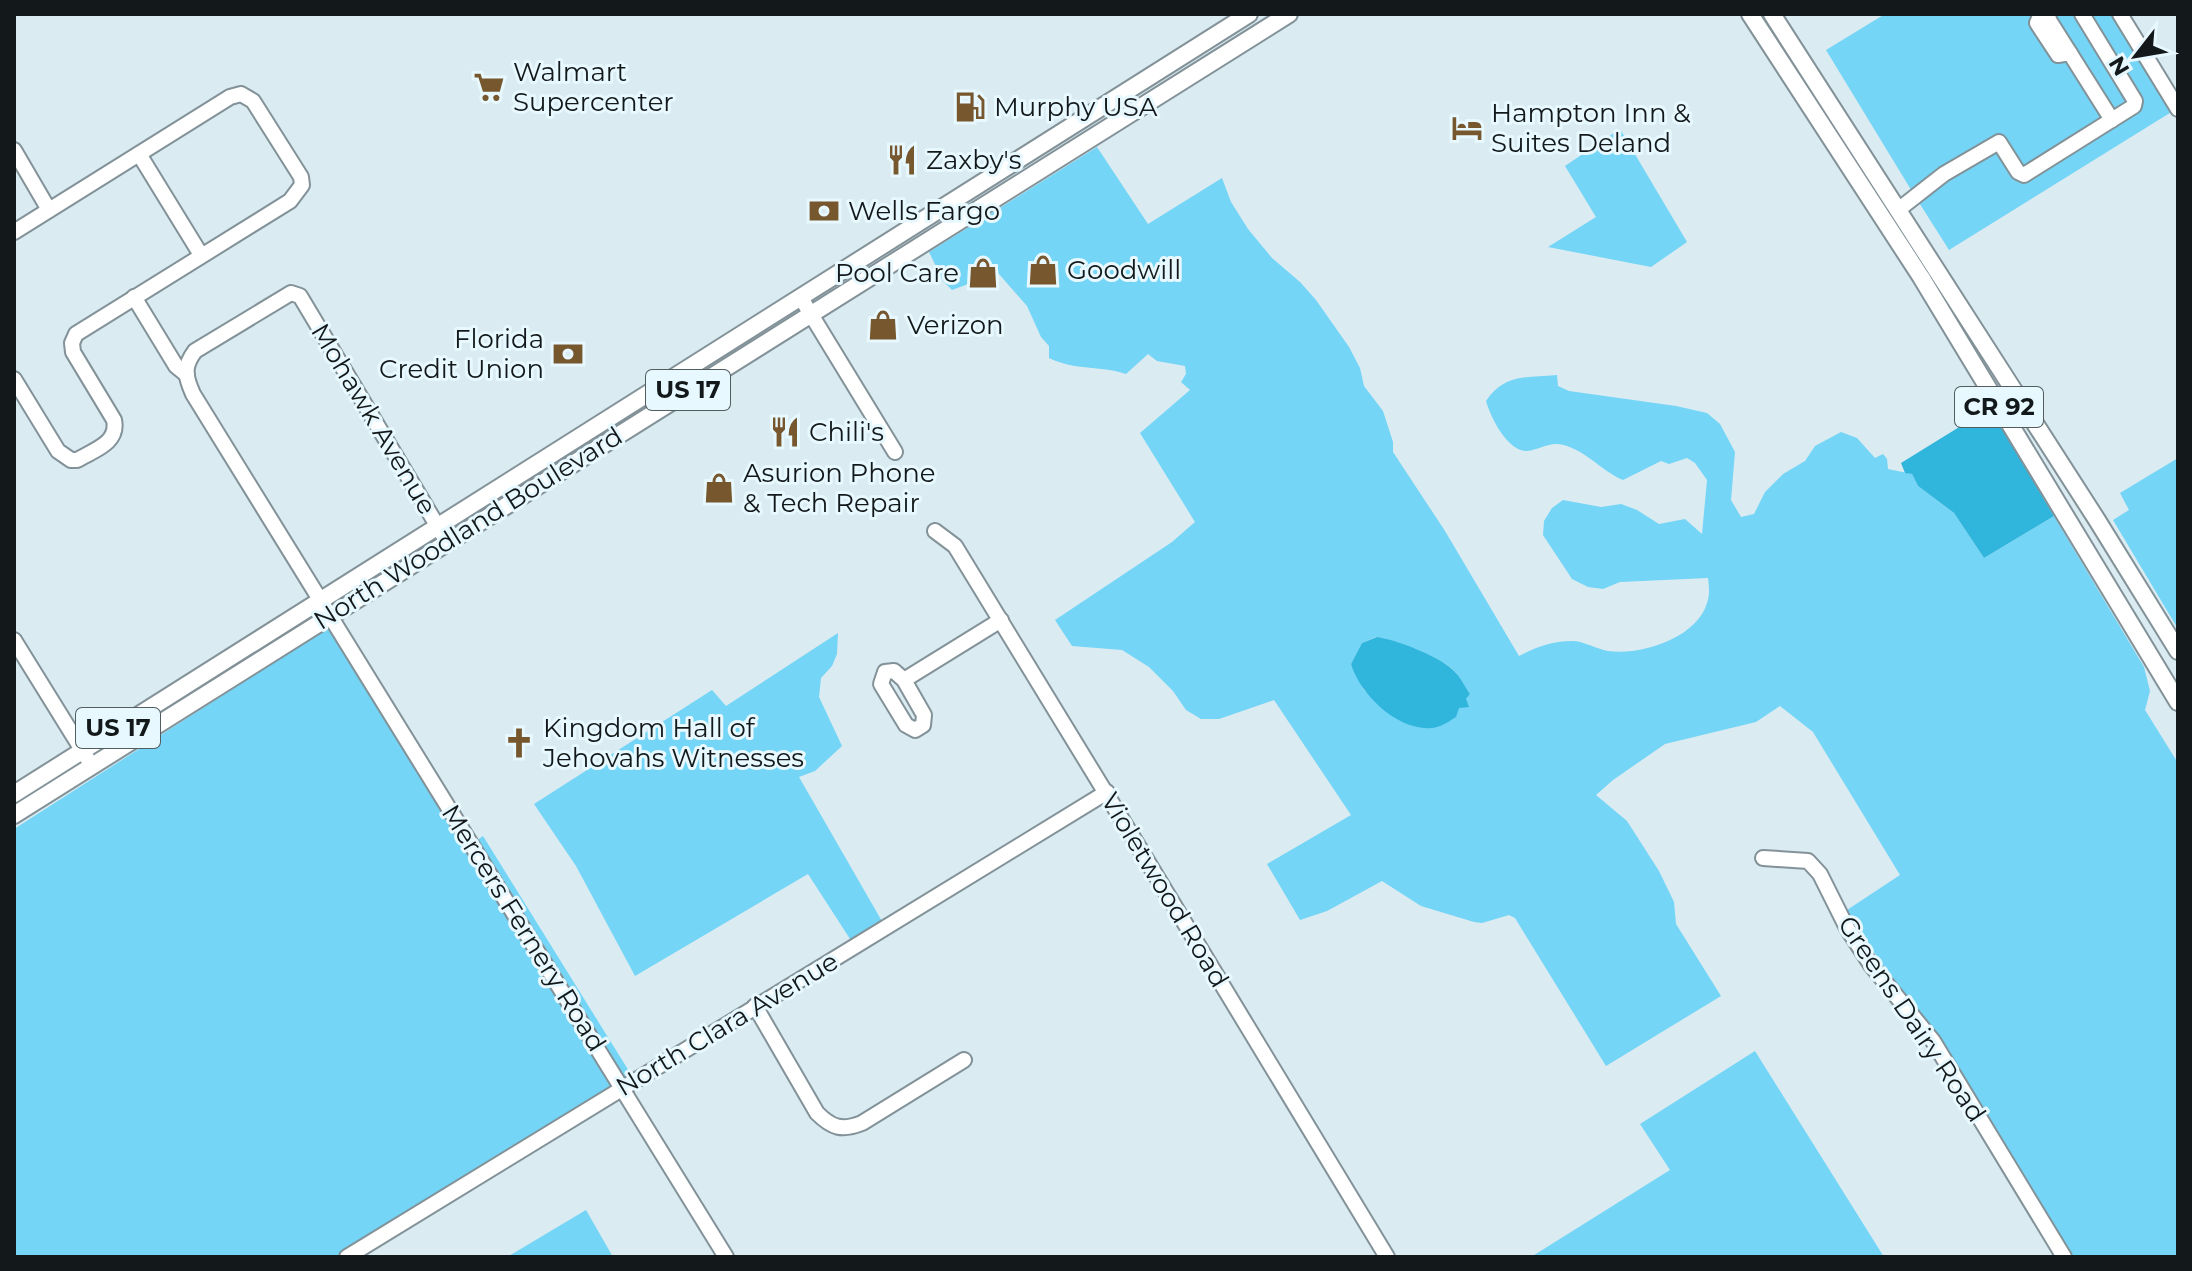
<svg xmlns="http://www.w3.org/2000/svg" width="2192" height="1271" viewBox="0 0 2192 1271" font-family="Montserrat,sans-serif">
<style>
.green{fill:#74d5f6;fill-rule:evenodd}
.water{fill:#30b5dc}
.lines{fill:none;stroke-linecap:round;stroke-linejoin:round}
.minor-casing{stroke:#829298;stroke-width:18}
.major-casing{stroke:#829298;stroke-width:20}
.minor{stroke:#fff;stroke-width:14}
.major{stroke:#fff;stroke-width:16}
.labels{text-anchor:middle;stroke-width:6;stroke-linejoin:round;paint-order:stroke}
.shield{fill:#e7f8ff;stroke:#535c5f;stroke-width:2}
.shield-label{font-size:24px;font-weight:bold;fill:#13191b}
.poi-label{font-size:26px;fill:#13191b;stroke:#e7f8ff;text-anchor:start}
.street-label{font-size:26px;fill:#13191b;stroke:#e7f8ff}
</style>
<rect width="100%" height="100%" fill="#daebf1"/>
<g class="green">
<polygon points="1885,14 2036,14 2105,119 2025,170 2004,140 1913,193 1826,50"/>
<polygon points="2055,14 2075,14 2130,103 2114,114 2054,15"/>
<polygon points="2088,14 2114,14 2173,111 1949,250 1918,201 1940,183 1997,149 2014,175 2137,110"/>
<polygon points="1620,129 1687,242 1651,267 1548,247 1596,217 1565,166"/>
<path d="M1097 147 1148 224 1222 178 1231 202 1248 229 1272 258 1300 282 1316 300 1349 347 1360 368 1364 386 1383 411 1393 442V452L1445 531 1519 656C1537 647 1551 641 1572 641 1584 641 1596 649 1608 651 1640 656 1697 638 1707 603 1710 595 1709 586 1708 578L1620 582 1603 589 1588 587 1572 579 1543 535 1544 521 1552 508 1563 500 1601 507 1621 504 1637 510 1659 524 1685 519 1702 534 1707 480 1695 463 1687 458 1669 464 1661 461 1623 480C1601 471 1583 447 1558 444 1548 443 1537 450 1527 451 1507 451 1491 418 1486 401 1505 373 1526 378 1557 375L1558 386 1569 391 1676 406 1707 413 1720 424 1735 452 1731 500 1741 517 1754 514 1765 492 1783 474 1805 461 1815 446 1841 432 1857 438 1875 458 1883 454 1887 459 1888 469 1912 474 1918 486 1954 513 1984 558 2054 516 2144 667 2150 691 2145 710 2178 763V1257H2070L1847 910 1900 875 1813 732 1780 706 1756 722 1665 744 1613 780 1596 795 1627 821 1659 871 1674 902 1676 924 1721 996 1606 1066 1515 918 1509 915 1482 923 1474 922 1421 906 1382 881 1327 911 1300 920 1267 864 1351 815 1274 700 1219 719H1201L1186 710 1173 691 1149 667 1122 650 1072 646 1055 620 1172 542 1195 522 1140 433 1190 390 1181 382 1186 374 1185 366 1157 361 1148 354 1126 374C1099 365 1076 371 1049 358V346L1041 337 1027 306 998 273 952 290 943 281 929 252ZM1376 637C1396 640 1434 655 1450 667 1459 674 1463 684 1470 694L1459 708 1385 710 1364 690 1351 664 1362 643Z"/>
<polygon points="2178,458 2178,629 2113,520 2129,510 2120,493"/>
<polygon points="331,626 615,1087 338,1257 14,1257 14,829"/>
<polygon points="838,633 837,654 832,666 821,678 819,697 842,746 815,771 799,777 883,923 852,942 808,874 635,976 576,866 534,804 712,690 726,706"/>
<polygon points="483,836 632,1076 624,1081 476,841"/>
<polygon points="1755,1051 1884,1257 1531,1257 1670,1170 1640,1124"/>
<polygon points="586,1210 613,1257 507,1257"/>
</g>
<g class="water">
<polygon points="1990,408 2054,516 1984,558 1954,513 1918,486 1912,474 1905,473 1901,463"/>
<path d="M1377 637C1397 640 1436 655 1452 669 1460 676 1464 685 1470 694L1466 699 1469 707 1459 708 1456 717C1448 722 1441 727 1432 728 1397 731 1360 694 1351 664L1362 643Z"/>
</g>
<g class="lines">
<g class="minor-casing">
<g id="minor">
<polyline points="2048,14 2049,20 2112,120"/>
<polyline points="2048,14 2040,16 2037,23 2058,55 2070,53"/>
<polyline points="2120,14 2178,109"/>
<polyline points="14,150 49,210"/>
<polyline points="139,154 201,255"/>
<polyline points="1898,210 1944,174 1999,142 2018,172 2024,175 2134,106 2135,101 2082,14"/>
<path d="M14 232 230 97 241 94 253 101 301 177 302 185 290 201 76 334 72 343 73 352 114 420C119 443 94 450 77 460H71L58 451 14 379"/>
<polyline points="134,297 176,366 187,375"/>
<polyline points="801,298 895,452"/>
<path d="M935 531 955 546C1101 782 1242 1020 1387 1257"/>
<path d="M447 542 300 296 291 293 195 351C183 367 185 376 193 394L726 1257"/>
<polyline points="14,640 92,766"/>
<polyline points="904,680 924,715 923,725 915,730 906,725 881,684 885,672 894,671 904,680 1001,620"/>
<polyline points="1763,858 1808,861 1820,874 1847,928 1871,965 1933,1041 2064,1257"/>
<path d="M755 1006 817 1113C832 1128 842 1131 862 1123L964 1060"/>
<polyline points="347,1257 1107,792"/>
</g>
</g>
<g class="major-casing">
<g id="major">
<polyline points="1750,14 1921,277 2178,702"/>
<polyline points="1772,14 2097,520 2178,651"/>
<polyline points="14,794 1249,14"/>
<polyline points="14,815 1289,14"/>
</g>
</g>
<use href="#minor" class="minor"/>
<use href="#major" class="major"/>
</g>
<defs>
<g id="supermarket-bare" transform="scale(2.4)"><path d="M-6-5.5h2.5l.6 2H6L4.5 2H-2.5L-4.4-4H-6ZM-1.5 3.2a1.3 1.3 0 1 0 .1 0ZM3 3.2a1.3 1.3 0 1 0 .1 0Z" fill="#77572d" stroke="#e7f8ff" stroke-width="2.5" paint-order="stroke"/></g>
<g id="fuel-bare" transform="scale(2.4)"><path d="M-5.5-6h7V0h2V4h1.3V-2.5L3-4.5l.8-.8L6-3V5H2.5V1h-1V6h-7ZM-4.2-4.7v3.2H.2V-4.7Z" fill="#77572d" stroke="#e7f8ff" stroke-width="2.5" paint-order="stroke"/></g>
<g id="hotel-bare" transform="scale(2.4)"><path d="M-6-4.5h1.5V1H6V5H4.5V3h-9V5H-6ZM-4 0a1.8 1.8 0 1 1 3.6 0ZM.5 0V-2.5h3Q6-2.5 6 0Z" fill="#77572d" stroke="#e7f8ff" stroke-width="2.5" paint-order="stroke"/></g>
<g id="restaurant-bare" transform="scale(2.4)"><path d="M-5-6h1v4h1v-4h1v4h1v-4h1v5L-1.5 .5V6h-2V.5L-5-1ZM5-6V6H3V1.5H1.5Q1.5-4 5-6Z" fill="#77572d" stroke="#e7f8ff" stroke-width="2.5" paint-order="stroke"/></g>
<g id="bank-bare" transform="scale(2.4)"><path d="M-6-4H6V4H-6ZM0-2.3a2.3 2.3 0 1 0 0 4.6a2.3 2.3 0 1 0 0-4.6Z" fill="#77572d" stroke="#e7f8ff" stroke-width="2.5" paint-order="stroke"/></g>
<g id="shop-bare" transform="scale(2.4)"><path d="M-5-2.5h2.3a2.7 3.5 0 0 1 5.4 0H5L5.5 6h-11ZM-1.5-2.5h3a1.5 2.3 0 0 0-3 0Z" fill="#77572d" stroke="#e7f8ff" stroke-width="2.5" paint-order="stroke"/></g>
<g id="church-bare" transform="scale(2.4)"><path d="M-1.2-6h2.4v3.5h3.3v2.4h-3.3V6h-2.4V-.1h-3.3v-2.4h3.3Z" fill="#77572d" stroke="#e7f8ff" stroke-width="2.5" paint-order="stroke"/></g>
</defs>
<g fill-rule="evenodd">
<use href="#supermarket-bare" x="489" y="87"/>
<use href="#fuel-bare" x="970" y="107"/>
<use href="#hotel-bare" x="1467" y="128"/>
<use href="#restaurant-bare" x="902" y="160"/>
<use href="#bank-bare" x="824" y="211"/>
<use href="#shop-bare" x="1043" y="270"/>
<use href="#shop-bare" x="983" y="273"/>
<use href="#shop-bare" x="883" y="325"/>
<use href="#bank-bare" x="568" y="354"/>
<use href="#restaurant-bare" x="785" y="432"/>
<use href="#shop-bare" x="719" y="488"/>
<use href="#church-bare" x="519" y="743"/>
</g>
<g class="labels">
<g class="shield">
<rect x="646" y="370" width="84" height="40" rx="6"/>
<rect x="1955" y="387" width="88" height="40" rx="6"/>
<rect x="76" y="708" width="84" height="40" rx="6"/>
</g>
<g class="shield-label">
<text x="688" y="398">US 17</text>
<text x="1999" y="415">CR 92</text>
<text x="118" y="736">US 17</text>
</g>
<g class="poi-label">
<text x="513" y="81">Walmart<tspan x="513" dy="30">Supercenter</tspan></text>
<text x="994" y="116">Murphy USA</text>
<text x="1491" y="122">Hampton Inn &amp;<tspan x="1491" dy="30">Suites Deland</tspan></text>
<text x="926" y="169">Zaxby's</text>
<text x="848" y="220">Wells Fargo</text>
<text x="1067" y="279">Goodwill</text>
<text x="959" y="282" text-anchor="end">Pool Care</text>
<text x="907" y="334">Verizon</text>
<text x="544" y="348" text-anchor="end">Florida<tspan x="544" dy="30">Credit Union</tspan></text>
<text x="809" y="441">Chili's</text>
<text x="743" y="482">Asurion Phone<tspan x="743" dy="30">&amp; Tech Repair</tspan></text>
<text x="543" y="737">Kingdom Hall of<tspan x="543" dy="30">Jehovahs Witnesses</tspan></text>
</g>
<g class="street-label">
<text transform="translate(374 419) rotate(59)" y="9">Mohawk Avenue</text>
<text transform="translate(468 528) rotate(-32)" y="9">North Woodland Boulevard</text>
<text transform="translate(1165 890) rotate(59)" y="9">Violetwood Road</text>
<text transform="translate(524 928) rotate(58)" y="9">Mercers Fernery Road</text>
<text transform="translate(1912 1019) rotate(56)" y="9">Greens Dairy Road</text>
<text transform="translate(727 1024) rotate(-31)" y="9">North Clara Avenue</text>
</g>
</g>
<rect width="2192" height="1271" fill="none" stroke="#13191b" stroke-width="32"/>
<g transform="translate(2136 56) rotate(239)" stroke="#e7f8ff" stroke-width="6" paint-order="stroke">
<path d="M0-6L14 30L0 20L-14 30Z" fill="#13191b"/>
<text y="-12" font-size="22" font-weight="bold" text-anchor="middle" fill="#13191b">N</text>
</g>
</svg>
